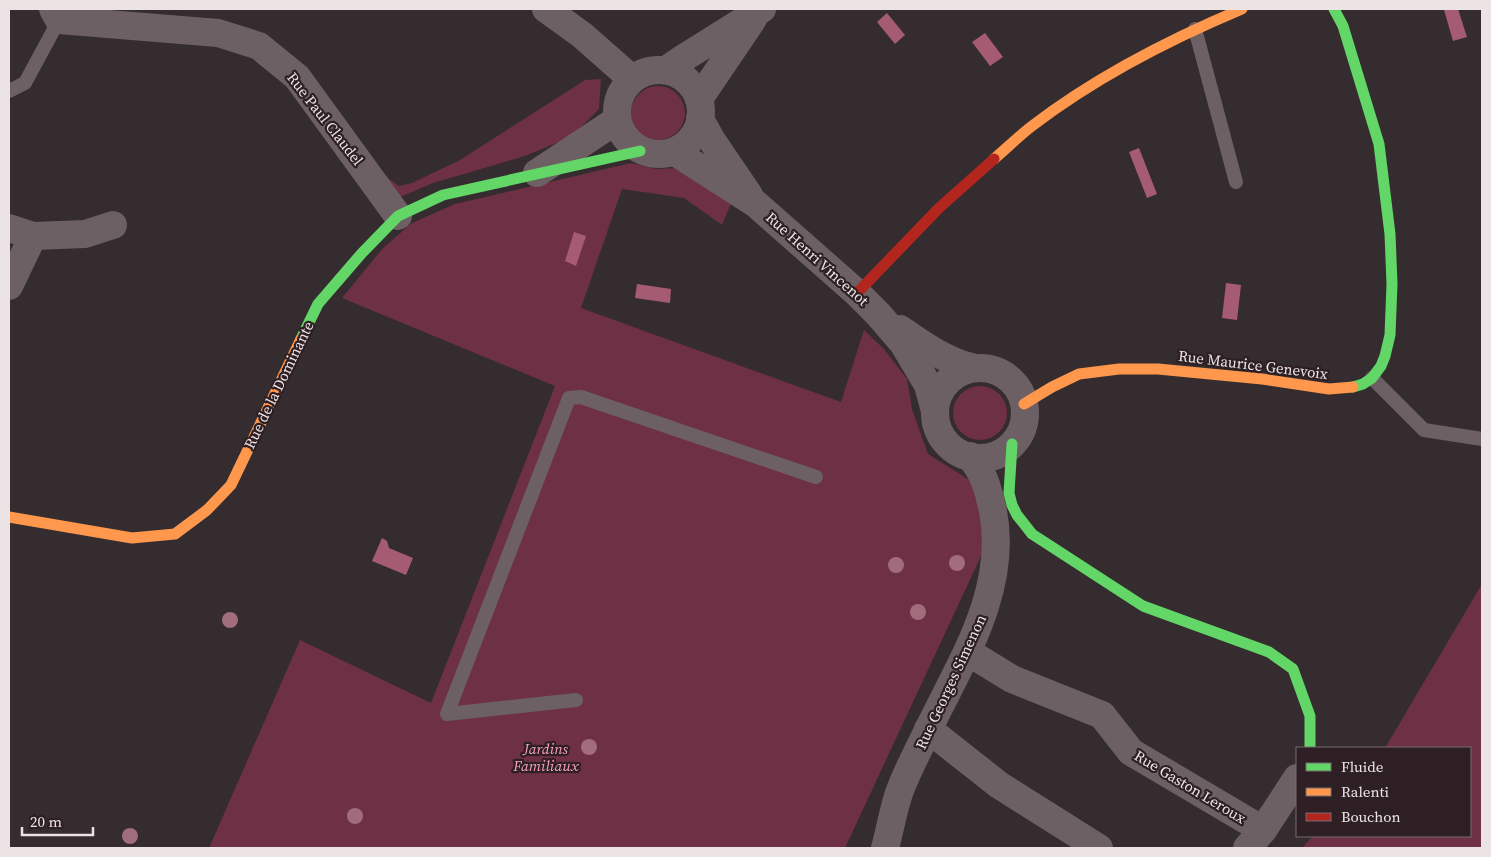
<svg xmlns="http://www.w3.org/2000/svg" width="1491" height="857" viewBox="0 0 1491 857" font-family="'Source Serif 4',serif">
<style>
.green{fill:#6e3045}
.water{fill:#a55c73}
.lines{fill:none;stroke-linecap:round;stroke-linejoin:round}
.lane{stroke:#6c6064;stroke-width:14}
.street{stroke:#6c6064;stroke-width:28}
.fast{stroke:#63d668;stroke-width:11}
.slow{stroke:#ff974d;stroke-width:11}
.jam{stroke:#b3261e;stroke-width:11}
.tree{fill:#a16d7c}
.labels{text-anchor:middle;stroke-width:4.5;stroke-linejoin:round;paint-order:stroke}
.street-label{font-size:15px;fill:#ece3e5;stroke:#2d1f23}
.park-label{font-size:15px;font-style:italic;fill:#faa2bc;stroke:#2d1f23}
</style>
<rect width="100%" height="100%" fill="#342c2e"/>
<g class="green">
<polygon points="601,79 599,109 571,137 525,156 433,183 398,198 380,172 399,186 412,183 460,160 585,80"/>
<circle cx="658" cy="113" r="27"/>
<polygon points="631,163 656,169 677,168 732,201 722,225 684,198 622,189 581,308 841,402 864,330 884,349 907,379 912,409 928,454 971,481 988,541 845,848 209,848 300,640 431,703 555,386 342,298 383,248 412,223 455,204"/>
<circle cx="980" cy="413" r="27"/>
<polygon points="1482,584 1482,848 1302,848 1313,836 1470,836 1470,748 1385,748"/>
</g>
<g class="water">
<polygon points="1449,9 1458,9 1467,37 1453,41 1444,10"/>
<polygon points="887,13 905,35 895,44 877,22"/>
<polygon points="985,33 1003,57 990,66 972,42"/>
<polygon points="1139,148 1157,194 1147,198 1129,152"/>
<polygon points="574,232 586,236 576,266 565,261"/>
<polygon points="1226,283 1241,285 1237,320 1222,318"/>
<polygon points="637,284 671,289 670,303 635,298"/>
<polygon points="382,538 387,541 389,548 413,558 406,575 372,561"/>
</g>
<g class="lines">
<g class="lane">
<polyline points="1195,29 1236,182"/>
<polyline points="9,91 25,83 59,20"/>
<polyline points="1372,378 1424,430 1482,439"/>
<polyline points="576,700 447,714 569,398 581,397 816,477"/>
</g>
<g class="street">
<polyline points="53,9 59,20 218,33 259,46 297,77 398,216"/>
<polyline points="546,9 582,35 632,79"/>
<circle cx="659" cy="112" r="42"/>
<polyline points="666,70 682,59 762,9"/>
<polyline points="699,99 753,19"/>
<polyline points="700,119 711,139 749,195"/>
<polyline points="675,152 756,204 857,293 878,314 903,343 928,385 935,411"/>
<polyline points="537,173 617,120"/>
<polyline points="9,228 33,236"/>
<polyline points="9,286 33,236 85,234 113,225"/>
<path d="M900 329C924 345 946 362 975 368"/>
<circle cx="980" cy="413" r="45"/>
<polyline points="968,652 1012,679 1102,715 1131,752 1263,830"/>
<polyline points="928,729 999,785 1099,848"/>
<path d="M885 848C890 830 893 811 899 793 907 771 919 749 929 728 962 660 1008 590 993 511 990 499 988 486 982 475 979 468 974 462 970 456"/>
<polyline points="1247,848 1263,830 1297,778"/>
</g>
<g class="fast">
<polyline points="1334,9 1343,26 1379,144 1390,234 1392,284 1390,335 1385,356 1381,366 1372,378 1363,384 1353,387"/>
<polyline points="301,339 318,304 362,253 398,216 443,195 640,151"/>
<polyline points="1012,444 1009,493 1012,505 1017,515 1032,534 1143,606 1269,652 1293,669 1310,716 1310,748"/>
</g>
<g class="slow">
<path d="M994 159C1007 148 1019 136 1032 126 1096 77 1168 40 1242 9"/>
<polyline points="1024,404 1052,387 1079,374 1119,369 1158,369 1262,379 1329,389 1353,387"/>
<polyline points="9,517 132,538 175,534 207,510 231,485 301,339"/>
</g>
<polyline class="jam" points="857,293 939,208 994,159"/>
</g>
<g class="tree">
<circle cx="957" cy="563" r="8"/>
<circle cx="896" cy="565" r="8"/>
<circle cx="918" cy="612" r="8"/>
<circle cx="230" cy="620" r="8"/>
<circle cx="589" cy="747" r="8"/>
<circle cx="355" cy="816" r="8"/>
<circle cx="130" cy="836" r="8"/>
</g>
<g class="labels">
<g class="street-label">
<text transform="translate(325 119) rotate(52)" y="5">Rue Paul Claudel</text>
<text transform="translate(817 259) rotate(42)" y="5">Rue Henri Vincenot</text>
<text transform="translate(1253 365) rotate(7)" y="5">Rue Maurice Genevoix</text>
<text transform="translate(279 385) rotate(-64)" y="5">Rue de la Dominante</text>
<text transform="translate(951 682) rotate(-65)" y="5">Rue Georges Simenon</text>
<text transform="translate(1190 787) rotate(31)" y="5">Rue Gaston Leroux</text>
</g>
<g class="park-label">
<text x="546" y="754">Jardins<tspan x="546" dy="17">Familiaux</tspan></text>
</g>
</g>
<rect width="1491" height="857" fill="none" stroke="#ece3e5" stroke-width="20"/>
<rect x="1296" y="747" width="175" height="90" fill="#2d1f23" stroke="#796d71"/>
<rect x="1306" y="763" width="25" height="8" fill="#63d668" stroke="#796d71"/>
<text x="1341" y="772" font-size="15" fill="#ece3e5">Fluide</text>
<rect x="1306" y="788" width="25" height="8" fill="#ff974d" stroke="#796d71"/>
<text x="1341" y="797" font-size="15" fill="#ece3e5">Ralenti</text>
<rect x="1306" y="813" width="25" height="8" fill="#b3261e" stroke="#796d71"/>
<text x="1341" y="822" font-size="15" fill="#ece3e5">Bouchon</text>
<path d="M22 827v8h71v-8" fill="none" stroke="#ece3e5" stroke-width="2.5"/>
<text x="30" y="827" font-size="15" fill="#ece3e5" stroke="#2d1f23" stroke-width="4" paint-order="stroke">20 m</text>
</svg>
